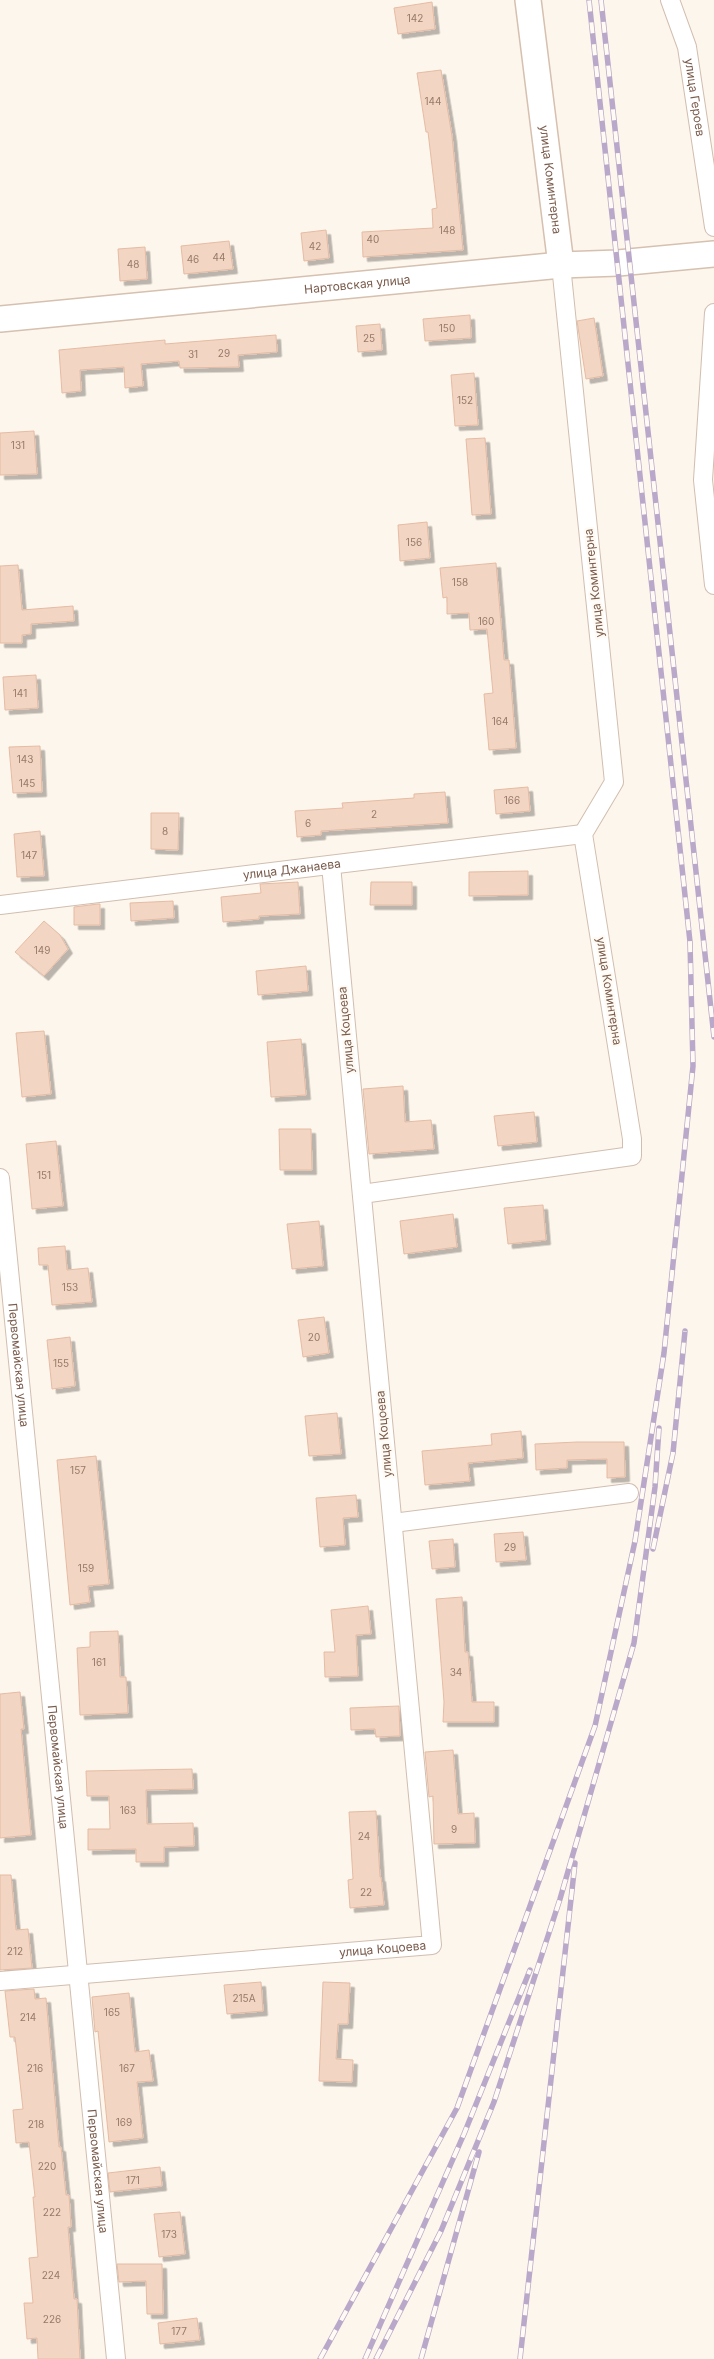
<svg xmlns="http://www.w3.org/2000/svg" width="714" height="2359" viewBox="0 0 714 2359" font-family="Inter,sans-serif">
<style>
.building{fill:#f3d5c3;stroke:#e6bba3;filter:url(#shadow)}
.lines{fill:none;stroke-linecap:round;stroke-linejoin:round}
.street-casing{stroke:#d1beb0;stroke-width:20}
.secondary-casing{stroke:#d6c0b0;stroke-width:28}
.street{stroke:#fff;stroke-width:18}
.secondary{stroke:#fff;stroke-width:25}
.rail-casing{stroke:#b9a8c9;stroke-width:5.5}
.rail{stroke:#fffaf3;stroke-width:4;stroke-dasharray:11;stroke-linecap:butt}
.labels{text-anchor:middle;stroke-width:4.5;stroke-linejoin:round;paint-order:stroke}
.number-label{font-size:10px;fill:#987a6a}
.street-label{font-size:12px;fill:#7a5c4d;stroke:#fffaf3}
</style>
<defs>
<filter id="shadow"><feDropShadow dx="4.5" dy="4.5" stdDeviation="0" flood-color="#0004"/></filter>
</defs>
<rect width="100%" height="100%" fill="#fdf6ec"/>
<g class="building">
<polygon points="432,2 435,29 398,34 394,8"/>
<polygon points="441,70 452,136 463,250 363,257 362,232 433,228 432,209 437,208 428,132 426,132 417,73"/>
<polygon points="326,230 329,258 304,261 301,233"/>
<polygon points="229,241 233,269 184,274 181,246"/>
<polygon points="145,247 147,279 120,281 118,249"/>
<polygon points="470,315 471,338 425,341 423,319"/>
<polygon points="594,318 603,376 586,379 577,321"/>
<polygon points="380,324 382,350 358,352 356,326"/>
<polygon points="276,335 277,352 238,355 239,367 180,368 179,361 141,364 143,386 125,388 124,367 80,370 81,391 62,393 59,350 165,340 165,344"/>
<polygon points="474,373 478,425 455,426 451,375"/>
<polygon points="34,431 37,474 0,475 0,433"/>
<polygon points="485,438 491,514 472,515 466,439"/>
<polygon points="427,522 430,558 400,561 398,525"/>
<polygon points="496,563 504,660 509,660 516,748 489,750 484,694 493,693 487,629 470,630 469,613 447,614 447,597 443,598 440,568"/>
<polygon points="18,565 22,610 73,606 74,621 31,624 31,634 22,635 22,643 0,643 0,566"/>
<polygon points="36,675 38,708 5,710 3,677"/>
<polygon points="40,746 42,792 13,793 9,747"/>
<polygon points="528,787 530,811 496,814 494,790"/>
<polygon points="445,792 448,823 321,831 321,835 297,837 295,811 343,808 342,803 414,798 414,794"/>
<polygon points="151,813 179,813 178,850 151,849"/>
<polygon points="40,831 44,876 17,877 14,834"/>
<polygon points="528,871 528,895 469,896 469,872"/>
<polygon points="298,882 300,914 259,916 259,919 223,922 221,897 261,893 260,884"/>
<polygon points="371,882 412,882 412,905 370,905"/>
<polygon points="173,901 174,918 131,921 130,903"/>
<polygon points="98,904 100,904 100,925 74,925 74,907"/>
<polygon points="44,921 60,935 68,949 44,976 15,952"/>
<polygon points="306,966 308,991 258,995 256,971"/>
<polygon points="44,1031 51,1094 22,1097 16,1033"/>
<polygon points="301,1039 306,1095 271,1097 267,1042"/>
<polygon points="403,1086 405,1122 431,1120 434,1149 369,1154 363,1089"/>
<polygon points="534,1112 537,1142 498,1146 494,1116"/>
<polygon points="279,1129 311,1129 312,1170 280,1170"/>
<polygon points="56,1141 63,1206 32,1209 26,1144"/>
<polygon points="543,1205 546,1240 508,1244 504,1208"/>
<polygon points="453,1214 457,1247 404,1254 400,1221"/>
<polygon points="319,1221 323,1266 292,1269 287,1224"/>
<polygon points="65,1246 67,1270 88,1268 92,1302 52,1305 48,1265 39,1265 38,1248"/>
<polygon points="324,1317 329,1353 303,1357 298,1320"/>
<polygon points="70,1337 75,1386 52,1389 47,1340"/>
<polygon points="337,1413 341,1454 309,1456 305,1416"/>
<polygon points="521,1431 523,1458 468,1463 470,1481 425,1485 422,1451 492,1445 491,1434"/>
<polygon points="577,1442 624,1442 625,1477 607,1478 607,1459 567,1460 567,1468 536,1470 535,1444"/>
<polygon points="96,1456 109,1584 88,1586 90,1602 70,1605 57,1460"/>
<polygon points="356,1495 358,1517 343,1518 345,1545 320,1547 316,1498"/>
<polygon points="523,1532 526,1560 496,1562 494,1534"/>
<polygon points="453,1539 455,1567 432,1569 429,1541"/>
<polygon points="462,1597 465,1652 468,1652 472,1702 494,1702 494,1722 443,1722 444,1702 436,1599"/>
<polygon points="368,1606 371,1634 356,1635 358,1676 325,1677 324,1652 335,1652 331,1610"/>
<polygon points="118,1631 120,1677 126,1677 128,1713 80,1715 77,1648 90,1647 90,1632"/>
<polygon points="20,1692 24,1729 21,1729 31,1835 0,1838 0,1694"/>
<polygon points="399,1706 400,1736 376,1737 375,1729 351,1730 350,1708"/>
<polygon points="453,1750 458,1814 474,1813 475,1843 434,1844 433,1796 429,1797 425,1752"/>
<polygon points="192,1769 193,1789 146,1790 147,1824 193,1823 194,1846 164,1847 164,1862 136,1862 136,1849 88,1850 88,1829 110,1829 109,1796 87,1796 86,1771"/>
<polygon points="376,1811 380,1877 381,1877 384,1905 350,1908 348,1880 353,1879 349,1812"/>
<polygon points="0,1875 11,1875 16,1930 28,1929 32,1968 0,1970"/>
<polygon points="261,1982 263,2011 227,2014 224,1985"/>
<polygon points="323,1982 350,1983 348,2024 338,2024 336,2059 353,2060 352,2082 319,2081"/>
<polygon points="34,1989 35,1999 46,1998 59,2147 61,2147 66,2195 69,2195 71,2227 68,2227 74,2299 77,2299 80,2359 38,2359 37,2338 27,2339 24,2303 33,2303 29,2258 38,2257 33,2197 35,2197 29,2142 16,2143 13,2110 23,2109 15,2037 10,2037 5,1991"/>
<polygon points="129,1993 135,2052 149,2050 153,2081 137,2082 143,2138 109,2142 98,2031 95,2032 92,1997"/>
<polygon points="160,2167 162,2186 110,2192 108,2173"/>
<polygon points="180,2212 185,2254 159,2257 154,2214"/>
<polygon points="117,2264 162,2264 163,2314 147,2314 146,2281 119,2282"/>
<polygon points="197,2318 200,2340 160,2344 158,2323"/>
</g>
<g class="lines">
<g class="street-casing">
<g id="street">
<path id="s1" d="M670 0 687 47 714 227"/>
<polyline points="714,313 703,480 714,585"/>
<path id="s2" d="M0 905 583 834"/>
<path id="s3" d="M0 1178 116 2359"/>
<polyline points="362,1194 632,1156 632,1139 583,834 614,782 561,265"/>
<polyline points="393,1523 629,1493"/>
<path id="s4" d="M0 1981 432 1945 331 865"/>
</g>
</g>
<g class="secondary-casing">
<g id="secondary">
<path id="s5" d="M528 0 561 265"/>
<path id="s6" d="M0 319 561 265 618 263 714 254"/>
</g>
</g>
<use href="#street" class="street"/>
<use href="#secondary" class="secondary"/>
<g class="rail-casing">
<g id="rail">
<polyline points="601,0 714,1037"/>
<polyline points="653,1549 673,1453 685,1331"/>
<polyline points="320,2359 457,2108 595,1726 635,1541 664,1353 693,1066 690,942 589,0"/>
<polyline points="365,2359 464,2134 530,1970"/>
<polyline points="376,2359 441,2231 494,2102 560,1899 634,1643 655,1487 659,1428"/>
<polyline points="421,2359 479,2152"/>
<polyline points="520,2359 575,1863"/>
</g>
</g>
<use href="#rail" class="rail"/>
</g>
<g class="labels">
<g class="number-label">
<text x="415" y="22">142</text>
<text x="433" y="105">144</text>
<text x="447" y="234">148</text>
<text x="373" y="243">40</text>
<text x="315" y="250">42</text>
<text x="219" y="261">44</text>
<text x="193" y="263">46</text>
<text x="133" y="268">48</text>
<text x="447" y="332">150</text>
<text x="369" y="342">25</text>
<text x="224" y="357">29</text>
<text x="193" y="358">31</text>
<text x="465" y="404">152</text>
<text x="18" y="449">131</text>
<text x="414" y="546">156</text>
<text x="460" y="586">158</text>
<text x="486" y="625">160</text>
<text x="20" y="697">141</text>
<text x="500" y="725">164</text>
<text x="25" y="763">143</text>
<text x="27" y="787">145</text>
<text x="512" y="804">166</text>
<text x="374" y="818">2</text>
<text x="308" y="827">6</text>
<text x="165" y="835">8</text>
<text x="29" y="859">147</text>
<text x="42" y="954">149</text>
<text x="44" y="1179">151</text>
<text x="70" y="1291">153</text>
<text x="314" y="1341">20</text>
<text x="61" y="1367">155</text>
<text x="78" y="1474">157</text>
<text x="510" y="1551">29</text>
<text x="86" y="1572">159</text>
<text x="99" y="1666">161</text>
<text x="456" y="1676">34</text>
<text x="128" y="1814">163</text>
<text x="454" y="1833">9</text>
<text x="364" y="1840">24</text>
<text x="366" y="1896">22</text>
<text x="15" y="1955">212</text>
<text x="244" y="2002">215А</text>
<text x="112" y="2016">165</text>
<text x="28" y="2021">214</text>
<text x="35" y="2072">216</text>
<text x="127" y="2072">167</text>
<text x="124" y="2126">169</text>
<text x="36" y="2128">218</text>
<text x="47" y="2170">220</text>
<text x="133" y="2184">171</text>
<text x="52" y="2216">222</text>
<text x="169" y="2238">173</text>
<text x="51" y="2279">224</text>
<text x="52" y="2323">226</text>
<text x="179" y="2335">177</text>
</g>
<g class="street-label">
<text dy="4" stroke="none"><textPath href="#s1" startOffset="101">улица Героев</textPath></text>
<text dy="4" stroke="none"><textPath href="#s5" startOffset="181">улица Коминтерна</textPath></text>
<text dy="4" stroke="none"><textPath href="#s6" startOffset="359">Нартовская улица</textPath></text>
<text transform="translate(594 583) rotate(-96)" y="4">улица Коминтерна</text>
<text dy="4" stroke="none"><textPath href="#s2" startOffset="294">улица Джанаева</textPath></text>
<text transform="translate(609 991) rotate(81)" y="4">улица Коминтерна</text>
<text transform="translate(346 1030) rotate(-95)" y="4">улица Коцоева</text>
<text dy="4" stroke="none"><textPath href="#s3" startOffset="188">Первомайская улица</textPath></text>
<text transform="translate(384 1434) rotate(-95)" y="4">улица Коцоева</text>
<text dy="4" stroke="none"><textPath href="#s3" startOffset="592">Первомайская улица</textPath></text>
<text dy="4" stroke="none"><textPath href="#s4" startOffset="384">улица Коцоева</textPath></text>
<text dy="4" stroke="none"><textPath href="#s3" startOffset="998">Первомайская улица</textPath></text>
</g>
</g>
</svg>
